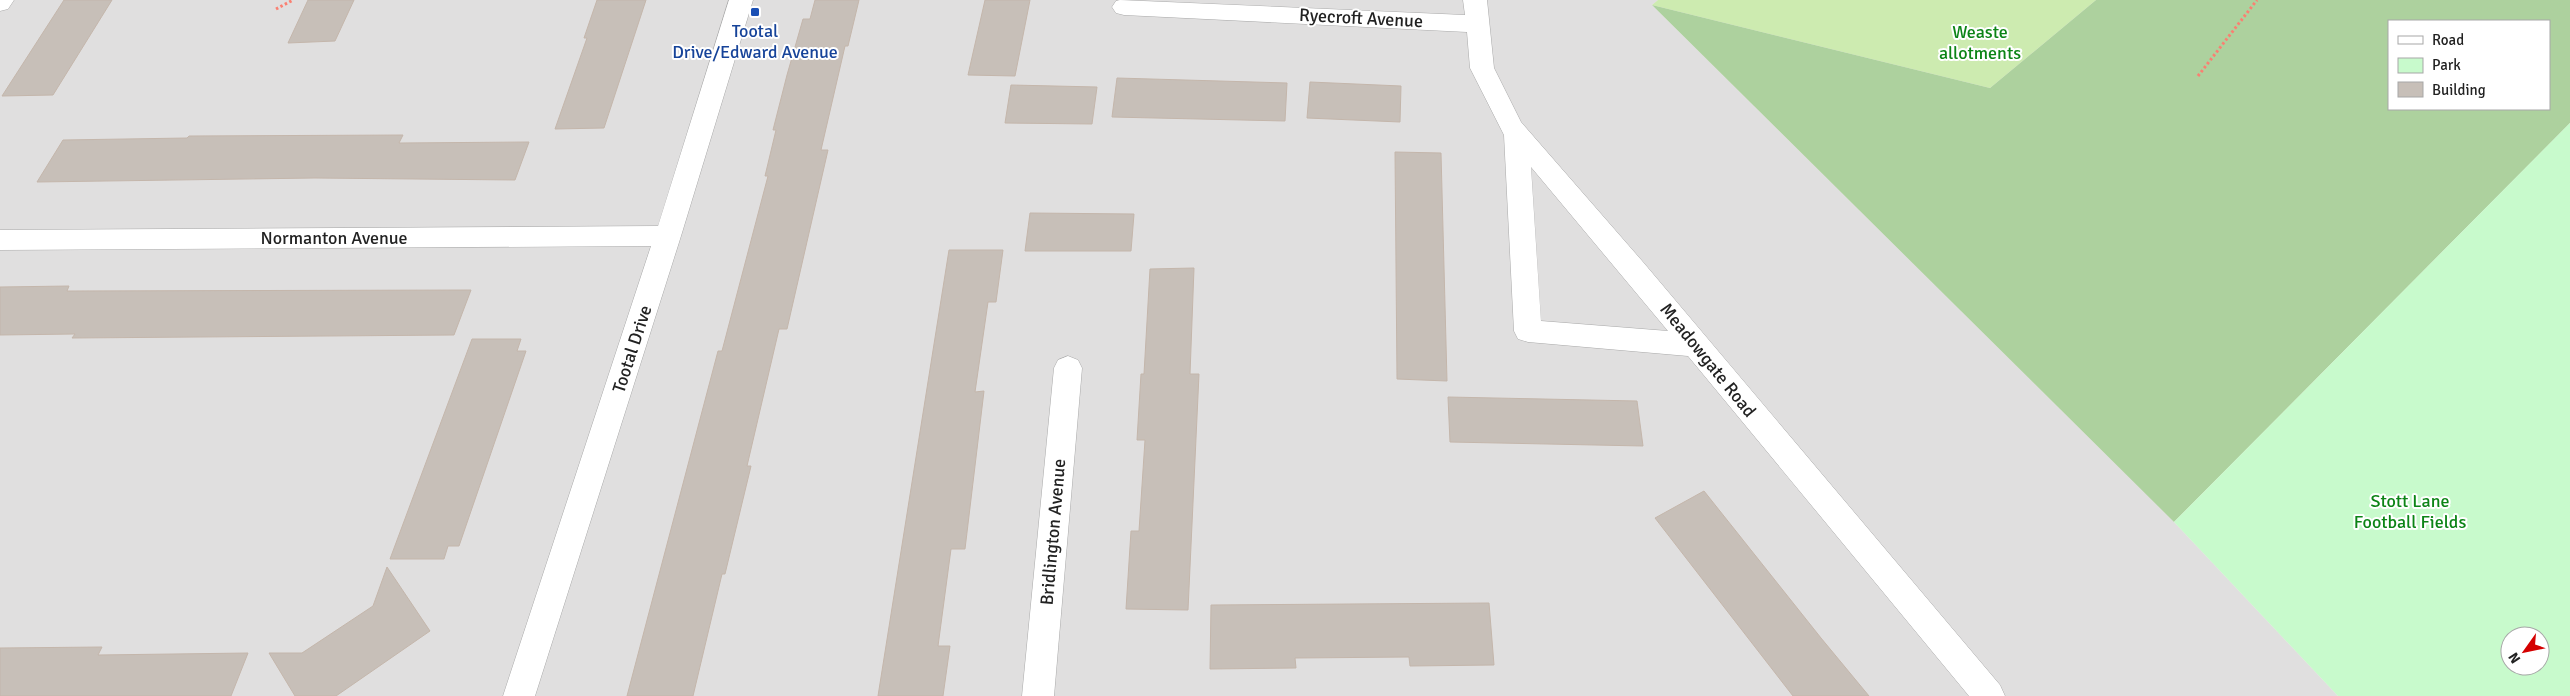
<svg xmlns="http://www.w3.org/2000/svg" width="2570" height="696" viewBox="0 0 2570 696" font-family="Signika,sans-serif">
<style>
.residential{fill:#e0dfdf}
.grass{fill:#cdebb0}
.forest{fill:#add19e;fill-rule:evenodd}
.park{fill:#c8facc;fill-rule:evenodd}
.building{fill:#c7bfb8;stroke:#c4b6ab}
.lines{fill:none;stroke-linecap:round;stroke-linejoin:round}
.minor-casing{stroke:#a9a9a9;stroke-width:1}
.path{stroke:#fa8072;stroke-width:3;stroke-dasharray:2.5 2.5;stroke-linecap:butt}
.minor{fill:#fff;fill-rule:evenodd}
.transit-dot{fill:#1a4fb4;stroke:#fff;stroke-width:2}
.labels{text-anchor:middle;stroke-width:4;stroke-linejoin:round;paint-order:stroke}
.street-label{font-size:18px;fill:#222;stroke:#fff}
.transit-label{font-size:18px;fill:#164399;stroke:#fff}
.park-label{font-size:18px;fill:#0c8416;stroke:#fff}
</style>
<rect width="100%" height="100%" fill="#f2efe9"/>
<polygon class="residential" points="0,0 1658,0 1652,5 2174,522 2338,696 0,696"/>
<polygon class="grass" points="1658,0 2096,0 1990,88 1652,5"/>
<path class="forest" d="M2096 0H2570V123L2174 522 1652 5 1990 88ZM2389 21H2549V109H2389Z"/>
<path class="park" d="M2570 123V696H2338L2174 522ZM2510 636H2540V666H2510Z"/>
<g class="building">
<polygon points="64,0 112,0 53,95 2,96"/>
<polygon points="308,0 354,0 335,41 288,43"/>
<polygon points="597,0 646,0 604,128 555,129 587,38 584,38"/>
<polygon points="815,0 859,0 848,46 845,46 821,150 828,150 787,329 779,329 747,466 751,466 725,574 722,574 693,696 627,696 718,351 722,351 768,176 765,176 776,130 773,130 787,75 803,19 810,19"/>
<polygon points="985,0 1030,0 1015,76 968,75"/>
<polygon points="1117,78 1287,83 1285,121 1112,117"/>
<polygon points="1310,82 1401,86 1400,122 1307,118"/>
<polygon points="1011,85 1097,87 1092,124 1005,123"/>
<polygon points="403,135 399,143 529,142 515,180 315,178 37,182 63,140 187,138 189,136"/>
<polygon points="1395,152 1441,153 1447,381 1397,379"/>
<polygon points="1030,213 1134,214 1131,251 1025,251"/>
<polygon points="949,250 1003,250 996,302 988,302 975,392 984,391 965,549 951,549 938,646 950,646 943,696 878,696"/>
<polygon points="1194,268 1190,374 1199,374 1188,610 1126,609 1131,531 1139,531 1145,440 1137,440 1141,374 1144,374 1150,269"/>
<polygon points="69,286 67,291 471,290 454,335 72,338 75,334 0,335 0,287"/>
<polygon points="472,339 521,339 517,351 526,351 459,546 448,546 444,559 390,559"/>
<polygon points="1448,397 1637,401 1643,446 1450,442"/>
<polygon points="1704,491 1821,638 1869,696 1793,696 1655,518"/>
<polygon points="387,567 430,631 336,696 295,696 269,653 302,653 373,606"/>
<polygon points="1489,603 1494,665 1410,666 1409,657 1295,658 1296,668 1210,669 1211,605"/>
<polygon points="102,647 98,655 248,653 231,696 0,696 0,648"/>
</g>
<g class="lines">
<g class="minor-casing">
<g id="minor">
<polygon points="0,0 14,0 8,9 0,11"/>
<polygon points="729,0 753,0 681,236 535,696 503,696 651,246 0,250 0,230 658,226"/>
<path d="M1120 0 1465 15 1463 0H1487L1494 68 1521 122 1643 262 2000 685 2005 696H1969L1688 356 1528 342 1518 339 1514 331 1504 135 1470 68 1467 32 1124 15 1116 13 1112 7 1116 1ZM1531 167 1668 331 1541 321Z"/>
<polygon points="1068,356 1078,360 1082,368 1054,696 1022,696 1054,368 1058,360"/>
</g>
</g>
<g class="path">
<polyline points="276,9 293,0"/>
<polyline points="2198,76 2257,0"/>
</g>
<use href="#minor" class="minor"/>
</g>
<rect class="transit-dot" x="750" y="7" width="10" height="10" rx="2.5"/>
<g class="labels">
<g class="street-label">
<text transform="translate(1361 18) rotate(3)" y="6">Ryecroft Avenue</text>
<text x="334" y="244">Normanton Avenue</text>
<text transform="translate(632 349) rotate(-72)" y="6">Tootal Drive</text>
<text transform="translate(1708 360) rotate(51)" y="6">Meadowgate Road</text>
<text transform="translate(1053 532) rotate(-85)" y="6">Bridlington Avenue</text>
</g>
<g class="transit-label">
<text x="755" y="37">Tootal<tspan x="755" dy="21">Drive/Edward Avenue</tspan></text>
</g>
<g class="park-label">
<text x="1980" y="38">Weaste<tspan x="1980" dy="21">allotments</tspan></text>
<text x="2410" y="507">Stott Lane<tspan x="2410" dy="21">Football Fields</tspan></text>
</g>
</g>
<rect x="2388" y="20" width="162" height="90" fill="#ffffff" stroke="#a7a7a7"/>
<rect x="2398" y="36" width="25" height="8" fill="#ffffff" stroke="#a7a7a7"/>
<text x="2432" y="45" font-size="15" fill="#222222">Road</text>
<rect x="2398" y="58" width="25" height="15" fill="#c8facc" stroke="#a7a7a7"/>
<text x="2432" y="70" font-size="15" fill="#222222">Park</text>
<rect x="2398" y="82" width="25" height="15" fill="#c7bfb8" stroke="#a7a7a7"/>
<text x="2432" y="95" font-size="15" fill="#222222">Building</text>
<g transform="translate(2525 651) rotate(237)"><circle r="24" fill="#ffffff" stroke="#a7a7a7"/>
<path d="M0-4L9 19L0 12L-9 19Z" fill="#d40000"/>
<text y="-8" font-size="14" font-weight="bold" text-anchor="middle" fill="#222222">N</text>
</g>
</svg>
